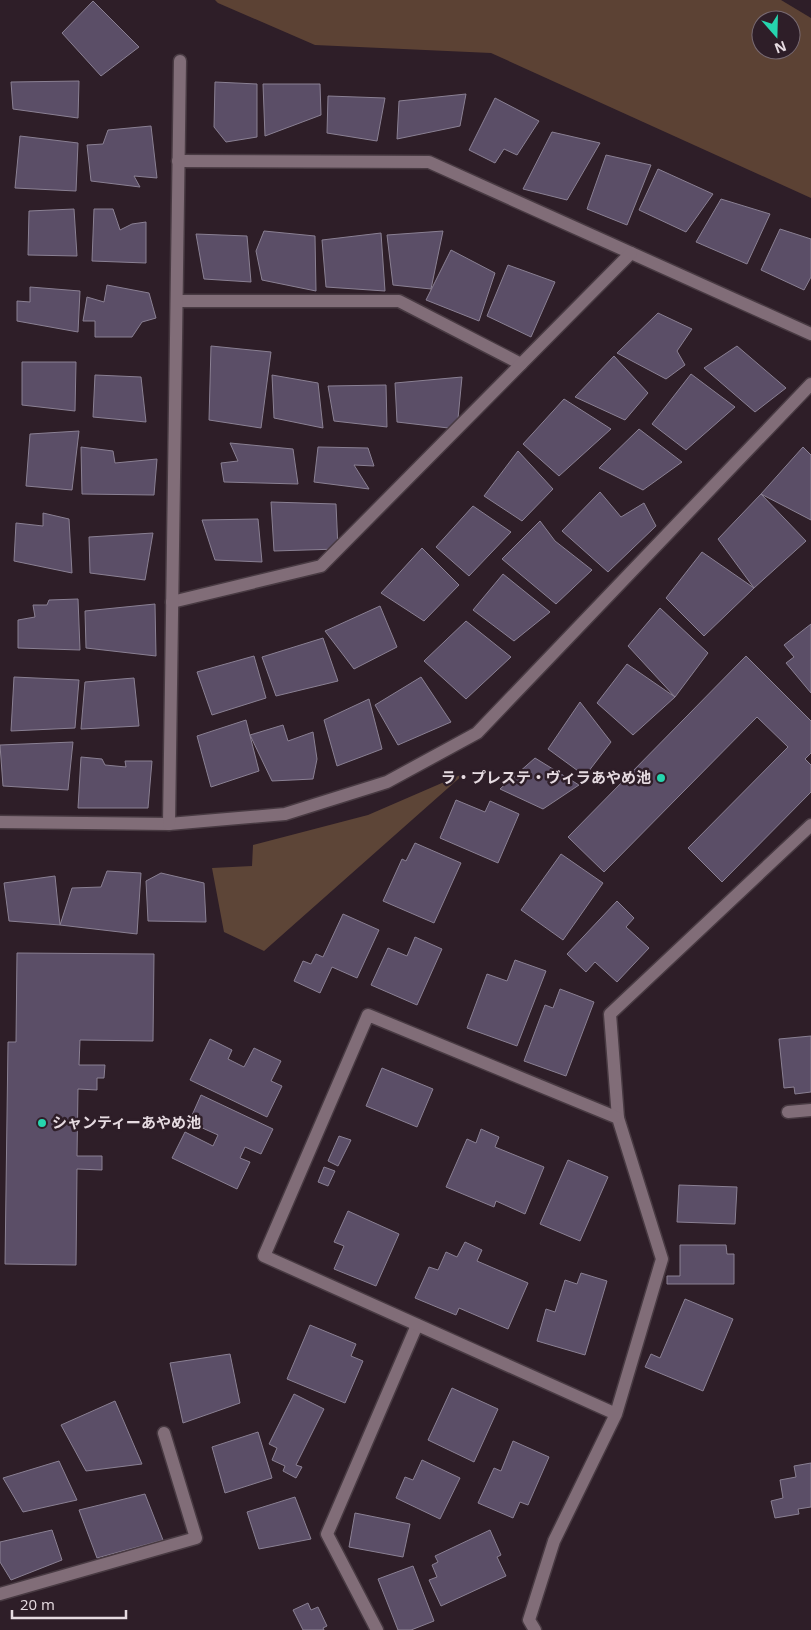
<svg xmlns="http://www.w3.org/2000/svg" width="811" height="1630" viewBox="0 0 811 1630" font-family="'Open Sans','Noto Sans JP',sans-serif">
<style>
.green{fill:#5d4537}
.forest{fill:#5c4234;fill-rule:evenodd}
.building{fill:#5b4e67;stroke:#8a8093}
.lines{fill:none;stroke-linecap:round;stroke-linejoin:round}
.street-casing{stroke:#483a42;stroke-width:15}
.street{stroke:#816d78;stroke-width:12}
.poi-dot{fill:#26d5ae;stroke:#2e1e28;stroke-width:2}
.labels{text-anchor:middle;stroke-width:5;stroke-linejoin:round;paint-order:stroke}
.poi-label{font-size:15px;font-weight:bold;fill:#e6dbe1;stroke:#2e1e28;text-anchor:end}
</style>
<rect width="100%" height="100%" fill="#2e1e28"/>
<polygon class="green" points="465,773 264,951 224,932 212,868 252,866 253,845 368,815"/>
<path class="forest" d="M215 0H781L811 18V198L491 53 315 45 218 3ZM761 20H791V50H761Z"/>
<g class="building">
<polygon points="93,1 139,47 101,76 62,33"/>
<polygon points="79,81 78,118 13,109 11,82"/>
<polygon points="215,82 257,84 257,137 226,142 214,127"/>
<polygon points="263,84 320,84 321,115 265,136"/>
<polygon points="466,94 460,126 397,139 399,101"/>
<polygon points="328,96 385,98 377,141 327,133"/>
<polygon points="495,98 539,121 517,155 504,149 495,163 469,150"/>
<polygon points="151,126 157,178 134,176 140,187 91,181 87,145 103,144 108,130"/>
<polygon points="552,132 600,143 567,200 523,189"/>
<polygon points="20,136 78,143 76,191 15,188"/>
<polygon points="606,155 651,165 627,225 587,209"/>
<polygon points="658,169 713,194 686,232 639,210"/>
<polygon points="721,199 770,214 747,264 696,242"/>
<polygon points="74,209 77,256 28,255 29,211"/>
<polygon points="94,209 113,209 120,230 132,224 146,222 146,263 92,261"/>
<polygon points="780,229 811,239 811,277 804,290 761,270"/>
<polygon points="264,231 315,236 316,291 262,280 256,251"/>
<polygon points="443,231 431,289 393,285 387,235"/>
<polygon points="381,233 385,291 326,287 322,240"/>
<polygon points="196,234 247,236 251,282 204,279"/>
<polygon points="451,250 495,273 479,321 426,300"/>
<polygon points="508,265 555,282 531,337 487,316"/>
<polygon points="107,285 149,293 156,318 142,322 132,337 95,337 95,321 83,321 87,297 104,302"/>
<polygon points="30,287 80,291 78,332 17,321 17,301 30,302"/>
<polygon points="658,313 692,329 677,351 685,365 666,379 617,353"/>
<polygon points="211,346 271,352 261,428 209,420"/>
<polygon points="737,346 786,388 755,412 704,368"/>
<polygon points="614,356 648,393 625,420 575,397"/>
<polygon points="22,362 76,362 75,411 22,405"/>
<polygon points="691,374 735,407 686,450 652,424"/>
<polygon points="95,375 141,377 146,422 93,417"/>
<polygon points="272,375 318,383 323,428 274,418"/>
<polygon points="462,377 457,429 397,422 395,383"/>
<polygon points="386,385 387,427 334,421 328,386"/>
<polygon points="564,399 611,429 559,476 523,444"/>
<polygon points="639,429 682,462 643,490 599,468"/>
<polygon points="79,431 72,490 26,486 30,434"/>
<polygon points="230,443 293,449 298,484 224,482 221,463 238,461"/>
<polygon points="81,447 113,451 115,463 157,459 154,495 82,494"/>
<polygon points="318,447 368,448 374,466 354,465 369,489 314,482"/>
<polygon points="803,447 811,455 811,520 761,494"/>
<polygon points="518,451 553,489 522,521 484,496"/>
<polygon points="600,492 621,517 644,503 656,526 608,572 562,531"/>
<polygon points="761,494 806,541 754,588 718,539"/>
<polygon points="271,502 336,504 338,549 274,551"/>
<polygon points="473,506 511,532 469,576 436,547"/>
<polygon points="43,513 69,519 72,573 14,561 16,523 43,526"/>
<polygon points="258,519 262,562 215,560 202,520"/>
<polygon points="540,521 555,541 592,570 556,604 502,559"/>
<polygon points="153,533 145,580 90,573 89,537"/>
<polygon points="422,548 459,585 424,621 381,593"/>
<polygon points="702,552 754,588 704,636 666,598"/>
<polygon points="503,574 550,612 514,641 473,610"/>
<polygon points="78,599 80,650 18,648 18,620 35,617 33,605 47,605 49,600"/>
<polygon points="155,604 156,656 86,648 85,611"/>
<polygon points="380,606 397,647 354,669 325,631"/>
<polygon points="660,608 708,653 675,697 628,646"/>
<polygon points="466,621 511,657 466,699 424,661"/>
<polygon points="811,624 811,693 786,663 794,657 784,645"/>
<polygon points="323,638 338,681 276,696 262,657"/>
<polygon points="254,656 266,698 212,715 197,672"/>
<polygon points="746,656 811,721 811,753 805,759 811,765 811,792 722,882 688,848 788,747 757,717 604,872 568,837"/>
<polygon points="627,664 675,697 633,735 597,703"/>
<polygon points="14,677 79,680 75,728 11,731"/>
<polygon points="421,677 451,722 398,745 375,705"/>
<polygon points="134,678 139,726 81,729 85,682"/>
<polygon points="369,699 382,749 337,766 324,720"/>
<polygon points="580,702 611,742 585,776 548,749"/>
<polygon points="246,720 259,771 211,787 197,736"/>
<polygon points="283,725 288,741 313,732 317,759 313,779 272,781 250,735"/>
<polygon points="73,742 68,790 3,786 0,745"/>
<polygon points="81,757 102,759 105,765 126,767 125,761 152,761 148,808 78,808"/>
<polygon points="535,758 579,785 543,809 500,789"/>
<polygon points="456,800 485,812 490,801 519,814 498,863 440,838"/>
<polygon points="415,843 461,863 434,923 383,901 402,859 406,861"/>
<polygon points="561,854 603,883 563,940 521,910"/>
<polygon points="107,871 141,873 137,934 60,925 72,888 101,887"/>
<polygon points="161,873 204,883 206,922 148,921 146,881"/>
<polygon points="55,876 60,925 9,921 4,883"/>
<polygon points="617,901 634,918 626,927 649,948 617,982 595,962 586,972 567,954"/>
<polygon points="343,914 379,930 357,978 332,967 320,993 294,981 303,961 311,964 316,954 323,957"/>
<polygon points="415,937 442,949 417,1005 371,985 388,948 407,956"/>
<polygon points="17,953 154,954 153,1041 80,1040 79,1065 105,1065 104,1078 97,1078 97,1090 78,1089 77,1156 102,1156 102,1170 77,1169 76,1265 5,1264 8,1042 16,1042"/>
<polygon points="515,960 546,971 517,1046 467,1028 487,974 507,981"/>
<polygon points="560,989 594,1002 566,1076 524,1061 545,1005 553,1008"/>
<polygon points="811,1036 811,1092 795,1094 794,1087 784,1088 779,1039"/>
<polygon points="210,1039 232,1050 228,1059 244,1067 254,1048 281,1061 271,1081 282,1086 267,1117 190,1080"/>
<polygon points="382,1068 433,1089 417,1127 366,1106"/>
<polygon points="201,1095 273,1129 261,1154 245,1147 240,1158 250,1162 237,1189 172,1158 185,1132 213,1146 218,1135 189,1122"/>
<polygon points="481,1129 499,1137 495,1147 544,1167 525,1214 496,1201 494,1207 446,1187 467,1139 476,1143"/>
<polygon points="339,1136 351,1140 338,1166 328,1161"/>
<polygon points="568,1160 608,1177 580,1241 540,1224"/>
<polygon points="324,1167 335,1171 328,1186 318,1182"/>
<polygon points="679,1185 737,1187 735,1224 677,1222"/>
<polygon points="348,1211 399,1234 376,1286 334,1269 344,1246 334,1242"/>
<polygon points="465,1242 482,1250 477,1261 528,1283 508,1329 459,1308 456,1315 415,1298 429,1267 438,1270 446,1252 457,1257"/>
<polygon points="680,1245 726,1245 727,1254 734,1254 734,1284 667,1284 667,1276 680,1276"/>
<polygon points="581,1273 607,1281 585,1355 537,1341 546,1309 555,1312 565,1280 577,1284"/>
<polygon points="685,1299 733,1319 703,1391 645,1367 651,1354 660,1358"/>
<polygon points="310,1325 356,1344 351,1356 363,1361 345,1403 287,1379"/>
<polygon points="230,1354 240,1403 183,1423 170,1363"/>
<polygon points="452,1388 498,1409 474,1462 428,1440"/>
<polygon points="294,1394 324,1409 296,1465 302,1467 296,1478 283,1471 285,1466 272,1460 277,1448 269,1444"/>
<polygon points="115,1401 142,1464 86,1471 61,1425"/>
<polygon points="258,1432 272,1478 225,1493 212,1447"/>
<polygon points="513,1441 549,1457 528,1505 520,1502 513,1518 478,1503 494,1468 501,1471"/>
<polygon points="422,1460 460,1478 440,1519 396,1498 405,1477 413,1480"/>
<polygon points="59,1461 77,1500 23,1512 3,1478"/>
<polygon points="811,1463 811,1507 798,1509 799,1514 775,1518 771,1501 783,1498 780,1480 796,1477 794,1466"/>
<polygon points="145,1494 163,1540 97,1558 79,1510"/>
<polygon points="295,1497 311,1539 259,1549 247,1512"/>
<polygon points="355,1513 410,1524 403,1557 349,1547"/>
<polygon points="52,1530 62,1560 11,1580 0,1562 0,1542"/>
<polygon points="490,1530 501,1555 497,1557 506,1576 441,1606 429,1580 437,1577 432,1565 438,1562 435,1556"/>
<polygon points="413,1566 434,1621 411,1630 398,1630 378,1579"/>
<polygon points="308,1603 311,1610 318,1607 327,1626 323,1628 324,1630 303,1630 293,1610"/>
</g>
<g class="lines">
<g class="street-casing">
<g id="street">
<polyline points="178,161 429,162 811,334"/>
<polyline points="177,301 399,301 521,364"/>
<polyline points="172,602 321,566 631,253"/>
<polyline points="0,822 169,824 285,814 387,782 477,733 811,384"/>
<polyline points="169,824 180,61"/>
<polyline points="788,1112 811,1110"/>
<polyline points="618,1118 610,1014 811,825"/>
<polyline points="0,1594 196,1538 164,1433"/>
<polyline points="377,1630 327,1534 417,1325"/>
<polyline points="535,1630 529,1620 554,1541 616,1414 662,1259 618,1118 368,1015 264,1256 616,1414"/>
</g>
</g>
<use href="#street" class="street"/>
</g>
<g class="poi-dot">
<circle cx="661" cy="778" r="5"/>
<circle cx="42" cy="1123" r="5"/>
</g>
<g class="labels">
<g class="poi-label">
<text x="651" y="783">ラ・プレステ・ヴィラあやめ池</text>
<text x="52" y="1128" text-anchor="start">シャンティーあやめ池</text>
</g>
</g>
<g transform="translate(776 35) rotate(160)"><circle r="24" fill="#2e1e28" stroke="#786a72"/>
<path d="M0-4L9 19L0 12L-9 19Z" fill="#26d5ae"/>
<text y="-8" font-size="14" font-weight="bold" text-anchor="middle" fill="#e6dbe1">N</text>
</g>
<path d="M12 1610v8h114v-8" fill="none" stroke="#e6dbe1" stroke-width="2.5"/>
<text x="20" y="1610" font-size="15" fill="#e6dbe1" stroke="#2e1e28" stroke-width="4" paint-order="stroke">20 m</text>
</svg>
